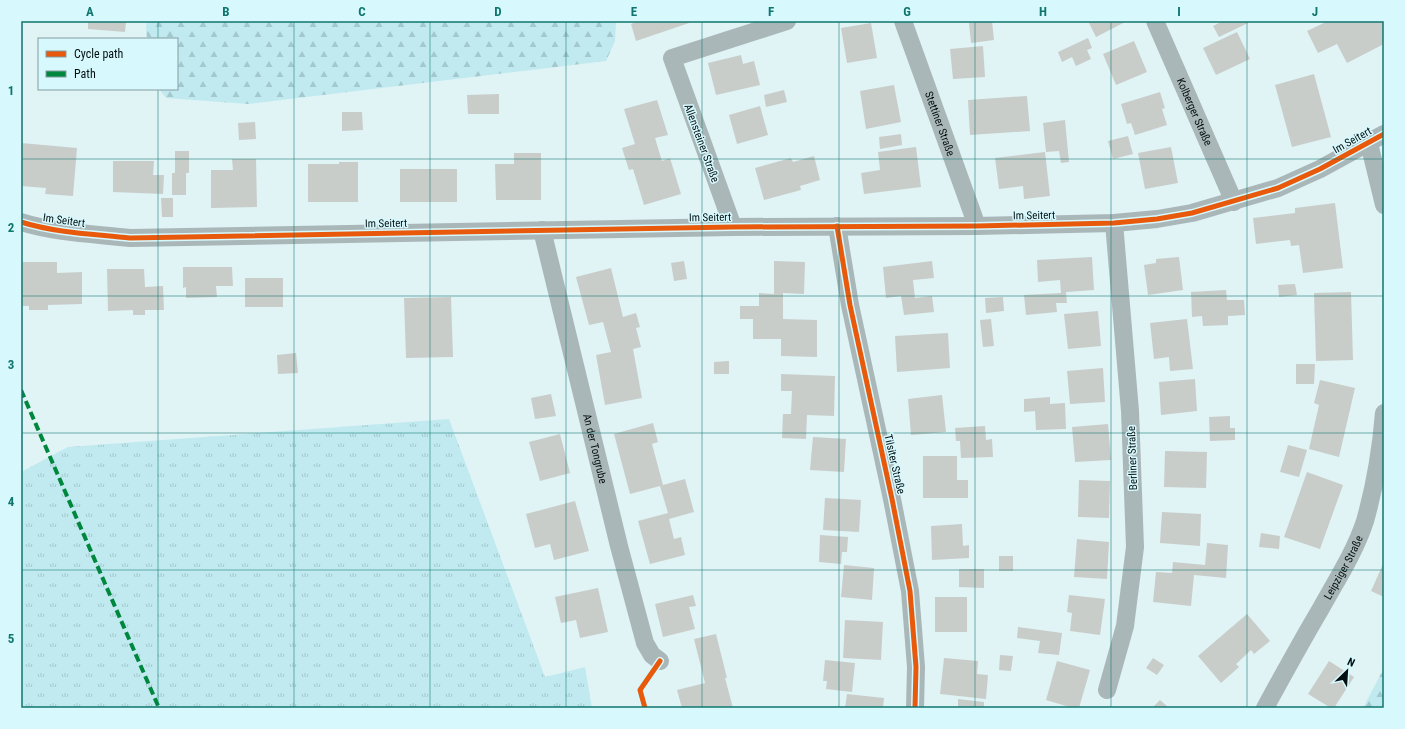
<svg xmlns="http://www.w3.org/2000/svg" width="1405" height="729" viewBox="0 0 1405 729" font-family="'Roboto Condensed',sans-serif">
<style>
.grass{fill:url(#grass-tufts)}
.forest{fill:url(#forest-firs)}
.building{fill:#c8cdca}
.lines{fill:none;stroke-linecap:round;stroke-linejoin:round}
.minor{stroke:#aab7b9;stroke-width:18}
.quiet{stroke:#00873e;stroke-width:4;stroke-dasharray:8 4;stroke-linecap:butt}
.cycleway-casing{stroke:#d7f9fe;stroke-width:8}
.cycleway{stroke:#e8590c;stroke-width:5}
.grid{fill:none;stroke:#0f766e;stroke-width:1;stroke-opacity:0.55}
.labels{text-anchor:middle;stroke-width:3;stroke-linejoin:round;paint-order:stroke}
.street-label{font-size:11px;fill:#040f11;stroke:#d7f9fe}
.neatline{fill:none;stroke:#0f766e;stroke-width:1.5}
.grid-label{font-size:13px;text-anchor:middle;font-weight:bold;fill:#0f766e}
</style>
<defs>
<pattern id="grass-tufts" width="24" height="20" patternUnits="userSpaceOnUse"><rect width="24" height="20" fill="#c0eaf0"/><path d="M3 7l-1-3M5 7V3M7 7l1-3M15 17l-1-3M17 17v-4M19 17l1-3" fill="none" stroke="#a3c8cd"/></pattern>
<pattern id="forest-firs" width="22" height="20" patternUnits="userSpaceOnUse"><rect width="22" height="20" fill="#c0eaf0"/><path d="M5 1l3.5 6h-7zM16 11l3.5 6h-7z" fill="#a3c8cd"/></pattern>
</defs>
<rect width="100%" height="100%" fill="#e0f3f5"/>
<polygon class="grass" points="449,419 545,677 585,667 592,708 21,708 21,472 68,447"/>
<g class="forest">
<polygon points="147,21 616,21 615,41 606,61 248,104 166,98 159,89 177,89 177,39 147,39 146,28"/>
<polygon points="1384,668 1384,708 1363,708"/>
</g>
<g class="building">
<polygon points="88,21 126,21 125,32 88,29"/>
<polygon points="639,21 695,21 636,41 631,24"/>
<polygon points="986,21 992,21 994,40 971,43 969,23"/>
<polygon points="1088,21 1127,21 1096,37"/>
<polygon points="1223,21 1247,21 1248,23 1219,37 1213,26"/>
<polygon points="1328,21 1384,21 1384,44 1347,63 1337,44 1318,53 1307,31"/>
<polygon points="871,23 877,58 847,63 841,28"/>
<polygon points="1237,32 1250,59 1216,75 1203,48"/>
<polygon points="1088,38 1092,48 1087,50 1091,59 1076,66 1072,57 1062,62 1058,52"/>
<polygon points="1134,41 1147,72 1116,85 1103,54"/>
<polygon points="983,46 985,77 953,79 950,49"/>
<polygon points="741,55 743,64 754,61 760,85 716,95 708,63"/>
<polygon points="1314,74 1331,137 1292,147 1275,85"/>
<polygon points="894,85 901,122 866,129 860,91"/>
<polygon points="784,90 787,102 766,107 764,95"/>
<polygon points="1160,92 1165,108 1162,109 1167,125 1135,135 1131,123 1127,124 1121,104"/>
<polygon points="499,94 499,114 468,114 467,95"/>
<polygon points="1027,96 1030,131 970,135 968,100"/>
<polygon points="657,100 668,135 655,138 662,161 670,158 681,194 644,205 633,169 629,170 622,148 635,144 624,109"/>
<polygon points="760,106 768,135 737,144 729,115"/>
<polygon points="342,112 362,112 363,130 342,131"/>
<polygon points="1065,120 1069,162 1061,163 1059,151 1046,152 1043,123"/>
<polygon points="255,122 256,139 239,140 238,123"/>
<polygon points="901,134 902,145 880,149 879,137"/>
<polygon points="1128,136 1133,154 1113,159 1108,141"/>
<polygon points="21,143 77,148 73,196 45,194 46,188 21,186"/>
<polygon points="916,147 921,187 864,194 861,173 880,170 878,152"/>
<polygon points="1171,147 1178,183 1145,189 1138,153"/>
<polygon points="175,151 189,151 189,173 186,173 186,195 172,195 172,173 175,173"/>
<polygon points="1045,152 1050,196 1024,199 1023,186 999,189 995,158"/>
<polygon points="514,153 541,153 541,200 496,200 495,164 514,164"/>
<polygon points="814,156 820,180 800,186 801,190 764,200 755,168 791,158 793,162"/>
<polygon points="232,159 256,159 257,207 211,208 211,170 233,170"/>
<polygon points="113,161 154,161 153,175 164,175 163,194 113,192"/>
<polygon points="339,162 358,162 358,202 308,202 308,164 339,164"/>
<rect x="400" y="169" width="57" height="33"/>
<polygon points="161,198 173,198 173,217 162,217"/>
<polygon points="1335,203 1343,268 1303,273 1299,245 1291,246 1290,240 1256,244 1253,218 1295,213 1295,208"/>
<polygon points="1092,257 1094,290 1066,292 1067,303 1056,303 1057,312 1026,315 1024,295 1061,293 1060,280 1038,282 1037,260"/>
<polygon points="1179,257 1183,290 1148,295 1144,265 1156,263 1156,259"/>
<polygon points="684,261 687,279 674,281 671,263"/>
<polygon points="774,261 805,262 804,294 783,293 783,319 817,320 817,357 781,356 781,339 753,339 753,319 740,319 740,306 759,306 759,293 774,294"/>
<polygon points="932,261 934,278 913,280 915,298 932,296 934,312 904,315 901,296 886,298 883,267"/>
<polygon points="21,262 57,262 57,273 82,272 82,304 48,305 48,310 29,310 29,306 21,306"/>
<polygon points="183,267 232,267 233,286 216,286 217,297 186,298 186,287 183,288"/>
<polygon points="611,268 623,317 636,313 640,327 636,328 641,347 633,349 642,398 605,405 596,355 611,352 603,322 589,325 576,277"/>
<polygon points="107,269 144,269 145,287 163,286 164,310 145,310 145,315 133,315 133,310 108,311"/>
<rect x="245" y="278" width="38" height="29"/>
<polygon points="1295,284 1297,295 1279,297 1278,285"/>
<polygon points="1226,290 1227,300 1244,300 1245,315 1228,316 1228,325 1203,326 1202,316 1192,317 1191,292"/>
<polygon points="1351,292 1353,360 1316,361 1314,293"/>
<polygon points="451,297 453,357 406,358 404,298"/>
<polygon points="1003,297 1004,311 986,313 985,298"/>
<polygon points="1098,311 1101,346 1068,349 1064,314"/>
<polygon points="991,319 994,346 983,347 980,320"/>
<polygon points="1187,319 1193,369 1170,371 1169,357 1154,359 1150,323"/>
<polygon points="948,333 950,368 897,372 895,336"/>
<polygon points="296,353 298,373 278,374 277,355"/>
<polygon points="729,361 729,374 714,374 714,362"/>
<polygon points="1296,364 1315,364 1314,384 1296,384"/>
<polygon points="1103,368 1105,402 1070,404 1067,371"/>
<polygon points="781,374 835,376 834,416 807,415 806,439 782,438 783,414 791,414 792,391 781,391"/>
<polygon points="1195,379 1197,411 1161,415 1159,382"/>
<polygon points="1320,380 1355,388 1339,457 1309,449 1319,405 1314,403"/>
<polygon points="551,394 556,416 535,419 531,398"/>
<polygon points="942,395 946,432 911,435 908,399"/>
<polygon points="1050,397 1050,404 1065,403 1066,429 1036,430 1035,411 1024,412 1024,399"/>
<polygon points="1230,416 1230,428 1235,428 1235,440 1210,441 1209,417"/>
<polygon points="653,423 658,442 652,444 663,485 685,479 694,512 669,519 674,539 681,537 685,555 650,564 638,521 668,513 660,486 630,494 614,434"/>
<polygon points="1108,424 1111,460 1075,462 1072,427"/>
<polygon points="985,426 986,440 992,439 993,457 961,458 960,441 956,441 955,428"/>
<polygon points="560,434 570,473 540,481 529,442"/>
<polygon points="813,437 846,439 844,472 810,470"/>
<polygon points="1288,445 1307,450 1299,477 1280,472"/>
<polygon points="1165,451 1207,452 1206,488 1164,487"/>
<polygon points="923,456 957,456 957,480 968,480 968,498 923,498"/>
<polygon points="1307,472 1343,485 1320,549 1284,537"/>
<polygon points="1079,480 1110,481 1109,518 1078,517"/>
<polygon points="825,498 861,500 859,532 823,530"/>
<polygon points="575,501 589,551 554,560 550,544 535,548 526,514"/>
<polygon points="1162,512 1201,514 1200,546 1160,543"/>
<polygon points="962,524 963,546 969,545 969,558 932,560 931,526"/>
<polygon points="1261,533 1280,536 1279,549 1259,547"/>
<polygon points="820,535 848,537 847,552 842,552 841,564 819,562"/>
<polygon points="1077,539 1109,542 1107,579 1074,577"/>
<polygon points="1207,543 1228,545 1226,578 1194,575 1191,606 1153,602 1156,572 1172,573 1173,562 1205,565"/>
<rect x="999" y="556" width="14" height="15"/>
<polygon points="1384,562 1384,597 1371,591"/>
<polygon points="844,565 874,568 872,600 841,597"/>
<polygon points="959,569 984,569 984,588 959,587"/>
<polygon points="598,588 608,632 580,638 576,620 561,623 555,597"/>
<polygon points="693,595 696,606 689,607 695,629 663,637 655,604"/>
<polygon points="1069,595 1105,599 1100,635 1070,631 1072,613 1067,612"/>
<rect x="935" y="597" width="32" height="35"/>
<polygon points="1247,614 1270,641 1254,654 1251,650 1236,664 1239,667 1221,683 1198,656"/>
<polygon points="845,620 883,622 881,660 843,658"/>
<polygon points="1018,627 1062,633 1059,655 1038,653 1040,641 1017,638"/>
<polygon points="716,634 727,678 725,678 733,708 682,708 677,690 705,683 694,639"/>
<polygon points="1000,655 1013,656 1011,671 999,670"/>
<polygon points="944,658 978,661 977,674 988,675 986,699 940,694"/>
<polygon points="1153,658 1164,665 1157,675 1146,668"/>
<polygon points="825,660 855,663 852,692 826,689 827,681 823,681"/>
<polygon points="1057,661 1090,670 1079,708 1073,708 1046,700"/>
<polygon points="1329,661 1354,677 1334,708 1331,708 1308,694"/>
<polygon points="847,694 884,698 883,708 845,708"/>
<polygon points="958,699 984,702 984,708 958,708"/>
<polygon points="1160,700 1169,708 1152,708"/>
</g>
<g class="lines">
<g class="minor">
<path id="s1" d="M903 21 977 226"/>
<path id="s2" d="M1155 21 1234 202"/>
<polyline points="1369,143 1384,205"/>
<path d="M21 222C56 233 94 234 130 238L733 227 977 226 1114 223 1157 219 1192 213 1278 188 1320 169 1384 134"/>
<polyline points="837,226 850,305 892,499 910,591 916,667 915,708"/>
<polyline points="733,227 672,58 787,21"/>
<path id="s3" d="M542 230 619 546 645 643 652 655 660 661"/>
<polyline points="1107,690 1125,626 1135,547 1130,411 1114,223"/>
<path id="s4" d="M1265 708C1283 675 1301 642 1320 610 1336 581 1355 552 1365 521 1375 486 1381 449 1384 413"/>
</g>
<polyline class="quiet" points="21,390 159,708"/>
<g class="cycleway-casing">
<g id="cycleway">
<path d="M21 222C56 233 94 234 130 238L733 227 977 226 1114 223 1157 219 1192 213 1278 188 1320 169 1384 134"/>
<polyline points="837,226 850,305 892,499 910,591 916,667 915,708"/>
<polyline points="645,708 640,690 660,661"/>
</g>
</g>
<use href="#cycleway" class="cycleway"/>
</g>
<path class="grid" d="M158 21V39M294 21V708M430 21V708M566 21V708M702 21V708M839 21V708M975 21V708M1111 21V708M1247 21V708M158 89V708M21 159H1384M21 296H1384M21 433H1384M21 570H1384"/>
<g class="labels">
<g class="street-label">
<text dy="4" stroke="none"><textPath href="#s2" startOffset="99">Kolberger Straße</textPath></text>
<text dy="4" stroke="none"><textPath href="#s1" startOffset="109">Stettiner Straße</textPath></text>
<text transform="translate(1352 140) rotate(-29)" y="4">Im Seitert</text>
<text transform="translate(702 143) rotate(70)" y="4">Allensteiner Straße</text>
<text transform="translate(1034 215) rotate(-1)" y="4">Im Seitert</text>
<text transform="translate(710 217) rotate(-1)" y="4">Im Seitert</text>
<text transform="translate(64 220) rotate(8)" y="4">Im Seitert</text>
<text transform="translate(386 223) rotate(-1)" y="4">Im Seitert</text>
<text dy="4" stroke="none"><textPath href="#s3" startOffset="225">An der Tongrube</textPath></text>
<text transform="translate(1132 458) rotate(-92)" y="4">Berliner Straße</text>
<text transform="translate(895 464) rotate(77)" y="4">Tilsiter Straße</text>
<text dy="4" stroke="none"><textPath href="#s4" startOffset="161">Leipziger Straße</textPath></text>
</g>
</g>
<rect width="1405" height="729" fill="none" stroke="#d7f9fe" stroke-width="44"/>
<rect x="38" y="38" width="140" height="52" fill="#d7f9fe" stroke="#839b9f"/>
<rect x="46" y="51" width="20" height="6" fill="#e8590c" stroke="#839b9f"/>
<text x="74" y="58" font-size="12" fill="#040f11">Cycle path</text>
<rect x="46" y="71" width="20" height="6" fill="#00873e" stroke="#839b9f"/>
<text x="74" y="78" font-size="12" fill="#040f11">Path</text>
<g transform="translate(1347 671) rotate(25)" stroke="#d7f9fe" stroke-width="3" paint-order="stroke">
<path d="M0-3L7 15L0 10L-7 15Z" fill="#040f11"/>
<text y="-6" font-size="11" font-weight="bold" text-anchor="middle" fill="#040f11">N</text>
</g>
<rect x="22" y="22" width="1361" height="685" class="neatline"/>
<g class="grid-label">
<text x="90" y="16">A</text>
<text x="226" y="16">B</text>
<text x="362" y="16">C</text>
<text x="498" y="16">D</text>
<text x="634" y="16">E</text>
<text x="771" y="16">F</text>
<text x="907" y="16">G</text>
<text x="1043" y="16">H</text>
<text x="1179" y="16">I</text>
<text x="1315" y="16">J</text>
<text x="11" y="95">1</text>
<text x="11" y="232">2</text>
<text x="11" y="369">3</text>
<text x="11" y="506">4</text>
<text x="11" y="643">5</text>
</g>
</svg>
